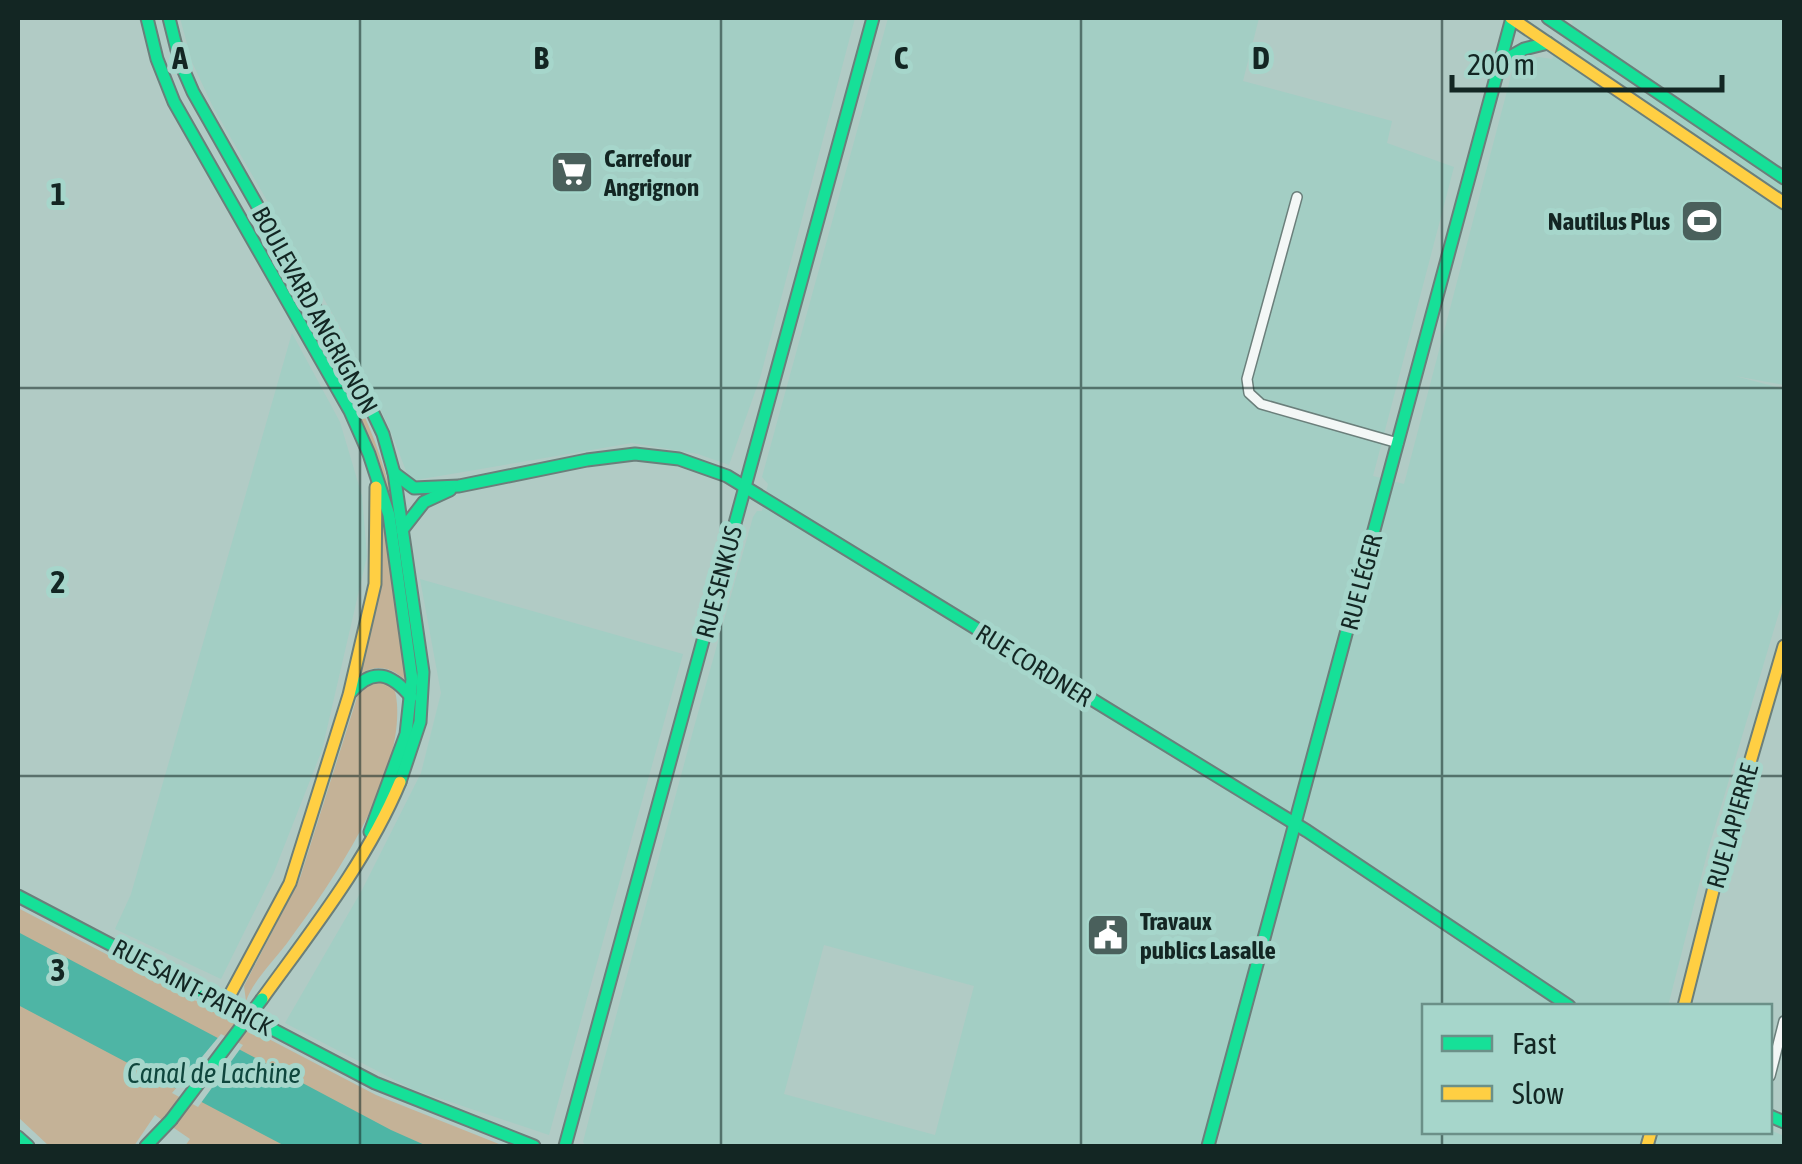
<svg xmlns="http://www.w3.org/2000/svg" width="1802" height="1164" viewBox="0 0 1802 1164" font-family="'Asap Condensed',sans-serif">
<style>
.built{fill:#a3cec4;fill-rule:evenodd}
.green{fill:#c4b297}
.water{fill:#4eb5a5}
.pier{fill:#b1cbc5}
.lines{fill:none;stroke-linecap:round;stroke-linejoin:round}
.street-casing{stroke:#6b7f7b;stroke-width:12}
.fast-casing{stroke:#6b7f7b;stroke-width:15}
.slow-casing{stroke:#6b7f7b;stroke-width:15}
.street{stroke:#f3f7f6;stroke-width:9}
.fast{stroke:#16e098;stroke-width:11}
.slow{stroke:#ffcf43;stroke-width:11}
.fast-bridge-casing{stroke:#6b7f7b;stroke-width:15;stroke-linecap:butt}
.fast-bridge{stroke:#16e098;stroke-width:11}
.grid{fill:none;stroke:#132623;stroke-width:2.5;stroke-opacity:0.55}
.labels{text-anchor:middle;stroke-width:10;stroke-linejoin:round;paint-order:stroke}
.poi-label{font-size:25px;font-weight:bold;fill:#132623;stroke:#a6d6cb;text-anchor:start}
.street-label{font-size:25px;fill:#132623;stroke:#a6d6cb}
.water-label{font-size:28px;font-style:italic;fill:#0f463d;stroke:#a6d6cb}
.grid-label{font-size:32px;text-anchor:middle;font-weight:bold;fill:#132623;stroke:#a6d6cb;stroke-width:10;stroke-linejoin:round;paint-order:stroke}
</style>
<rect width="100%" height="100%" fill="#b1cbc5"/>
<g class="built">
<polygon points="180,18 855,18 760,378 729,465 698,454 632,443 410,481 389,427 343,332 213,107 192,62"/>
<path d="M888 18H1259L1243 81 1392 121 1387 143 1454 167 1373 476 1404 484 1512 72 1521 61 1539 57 1552 59 1573 22 1569 18H1784V385L1735 376 1784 389V596L1708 850 1668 1006H1424V1132L1770 1130 1784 1136V1146H586L583 1142 602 1068 696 720 753 517 757 511H762L768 484 762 477ZM824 945 974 986 935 1135 784 1094Z"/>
<polygon points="292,333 340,422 362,496 367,556 322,750 274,872 221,979 115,929 131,894"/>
<polygon points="420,579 683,654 549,1135 412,1089 285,1023 362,890 421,773 441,693"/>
</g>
<g class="green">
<path d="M282 264C326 342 376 416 393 505L358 411 277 267Z"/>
<path d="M380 518H384L407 678 404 679C389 666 374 664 358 676L380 573Z"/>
<path d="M375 680C393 681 396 688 397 704 402 780 335 878 290 939 276 959 254 979 246 1001L244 986 300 878 359 691Z"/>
<polygon points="18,908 376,1095 504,1146 185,1146 190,1139 155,1115 134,1146 49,1146 18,1117"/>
</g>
<polygon class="water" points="18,932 391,1130 427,1146 285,1146 18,1005"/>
<polygon class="pier" points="221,1034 243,1045 198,1107 172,1093"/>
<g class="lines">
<g class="street-casing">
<g id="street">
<polyline points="1297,197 1247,379 1249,393 1261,404 1398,443"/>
<polyline points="1770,1076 1784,1021"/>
</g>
</g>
<g class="fast-casing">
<g id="fast">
<polyline points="147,18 157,59 174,102 350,411 369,454 389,515 412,679 406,734 370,832"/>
<polyline points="169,18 180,62 193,92 364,394 383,434 394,473 423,672 420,722 400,782"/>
<polyline points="1548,18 1784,178"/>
<polyline points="1501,62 1524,49 1548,43"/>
<polyline points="394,473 414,488 459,486 587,460 635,454 679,459 727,476 1307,831 1569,1006"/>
<polyline points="402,530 424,502 450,490"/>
<path d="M351 692C373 667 391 673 411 697"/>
<polyline points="18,896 375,1083 534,1146"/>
<polyline points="1770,1116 1784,1122"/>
<polyline points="18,1137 28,1146"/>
<polyline points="146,1146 171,1120"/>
<polyline points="565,1146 873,18"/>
<polyline points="1208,1146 1512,18"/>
</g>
</g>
<g class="slow-casing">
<g id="slow">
<polyline points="1511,18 1784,203"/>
<path d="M262 999C312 930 367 861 400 782"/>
<polyline points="225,1004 290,883 349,695 375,584 376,487"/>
<polyline points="1684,1006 1716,879 1784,646"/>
<polyline points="1647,1146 1651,1132"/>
</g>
</g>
<use href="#street" class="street"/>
<use href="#fast" class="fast"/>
<use href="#slow" class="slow"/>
<g class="fast-bridge-casing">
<polyline id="fast-bridge" points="171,1120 262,999"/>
</g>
<use href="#fast-bridge" class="fast-bridge"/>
</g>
<path class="grid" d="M360 18V1146M721 18V1146M1081 18V1146M1442 18V1006M18 388H1784M18 776H1784M1442 1132V1146"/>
<defs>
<g id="supermarket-square" transform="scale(2.25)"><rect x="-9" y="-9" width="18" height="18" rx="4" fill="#4a605c" stroke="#a6d6cb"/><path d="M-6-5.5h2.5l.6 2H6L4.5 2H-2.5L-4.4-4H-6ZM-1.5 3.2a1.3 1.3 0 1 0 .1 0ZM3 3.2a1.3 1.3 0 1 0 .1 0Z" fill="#fff"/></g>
<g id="stadium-square" transform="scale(2.25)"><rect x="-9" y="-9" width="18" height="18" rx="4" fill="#4a605c" stroke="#a6d6cb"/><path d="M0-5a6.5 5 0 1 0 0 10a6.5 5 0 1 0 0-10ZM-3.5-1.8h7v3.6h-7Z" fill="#fff"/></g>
<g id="civic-square" transform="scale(2.25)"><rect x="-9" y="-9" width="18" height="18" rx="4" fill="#4a605c" stroke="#a6d6cb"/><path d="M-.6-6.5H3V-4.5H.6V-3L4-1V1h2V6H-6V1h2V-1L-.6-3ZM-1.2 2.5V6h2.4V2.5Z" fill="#fff"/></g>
</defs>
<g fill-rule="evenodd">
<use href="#supermarket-square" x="572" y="172"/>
<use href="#stadium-square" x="1702" y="221"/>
<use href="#civic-square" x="1108" y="935"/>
</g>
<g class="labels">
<g class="poi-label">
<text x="604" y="167">Carrefour<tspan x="604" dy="29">Angrignon</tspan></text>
<text x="1670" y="230" text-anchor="end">Nautilus Plus</text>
<text x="1140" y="930">Travaux<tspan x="1140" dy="29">publics Lasalle</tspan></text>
</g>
<g class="street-label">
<text transform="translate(315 310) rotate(61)" y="9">BOULEVARD ANGRIGNON</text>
<text transform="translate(719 582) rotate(-75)" y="9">RUE SENKUS</text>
<text transform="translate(1361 582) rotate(-75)" y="9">RUE LÉGER</text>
<text transform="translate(1034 665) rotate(32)" y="9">RUE CORDNER</text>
<text transform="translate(1732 826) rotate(-74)" y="9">RUE LAPIERRE</text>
<text transform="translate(193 987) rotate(28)" y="9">RUE SAINT-PATRICK</text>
</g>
<g class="water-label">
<text x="214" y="1083">Canal de Lachine</text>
</g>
</g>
<g class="grid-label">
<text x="180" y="69">A</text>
<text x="541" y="69">B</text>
<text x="901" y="69">C</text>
<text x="1261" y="69">D</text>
<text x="58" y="205">1</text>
<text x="58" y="593">2</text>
<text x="58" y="981">3</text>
</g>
<rect width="1802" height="1164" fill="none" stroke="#132623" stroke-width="40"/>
<rect x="1422" y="1004" width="350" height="130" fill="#a6d6cb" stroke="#6b9088" stroke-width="2.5"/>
<rect x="1442" y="1036" width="50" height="15" fill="#16e098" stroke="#6b9088" stroke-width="2.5"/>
<text x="1512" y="1054" font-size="30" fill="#132623">Fast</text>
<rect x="1442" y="1086" width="50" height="15" fill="#ffcf43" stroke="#6b9088" stroke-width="2.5"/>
<text x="1512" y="1104" font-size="30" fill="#132623">Slow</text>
<path d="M1452 75v15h270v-15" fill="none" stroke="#132623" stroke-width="5"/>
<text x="1467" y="75" font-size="30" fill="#132623" stroke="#a6d6cb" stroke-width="8" paint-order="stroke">200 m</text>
</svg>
